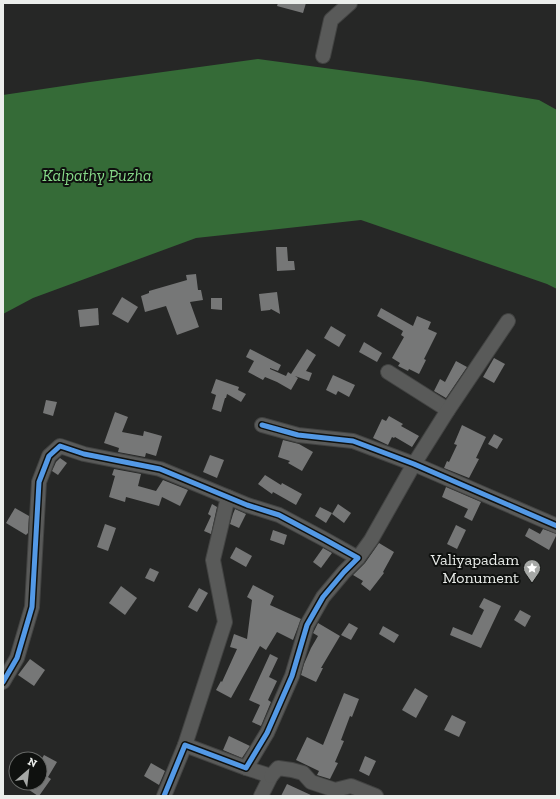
<svg xmlns="http://www.w3.org/2000/svg" width="560" height="799" viewBox="0 0 560 799" font-family="'Zilla Slab',serif">
<style>
.water{fill:#356b37}
.building{fill:#767777}
.lines{fill:none;stroke-linecap:round;stroke-linejoin:round}
.street-casing{stroke:#424342;stroke-width:16}
.street{stroke:#595a59;stroke-width:14}
.cycleway-casing{stroke:#0f110f;stroke-width:8}
.cycleway{stroke:#5399e6;stroke-width:5}
.labels{text-anchor:middle;stroke-width:4;stroke-linejoin:round;paint-order:stroke}
.poi-label{font-size:16px;fill:#ebeeeb;stroke:#0f110f;text-anchor:end}
.water-label{font-size:17px;font-style:italic;fill:#85d787;stroke:#0f110f}
</style>
<rect width="100%" height="100%" fill="#262726"/>
<polygon class="water" points="258,59 421,81 539,100 557,110 557,289 547,284 361,220 196,238 33,298 3,314 3,95 90,82"/>
<g class="building">
<polygon points="278,3 306,3 303,13 277,6"/>
<polygon points="276,247 287,247 288,261 294,261 295,270 277,271"/>
<polygon points="196,274 198,290 201,290 203,300 190,302 199,327 177,335 166,306 145,312 141,296 149,293 149,291 187,280 186,275"/>
<polygon points="277,292 280,314 271,309 270,310 261,311 259,294"/>
<polygon points="122,297 138,307 128,323 112,314"/>
<polygon points="211,298 222,298 222,310 211,309"/>
<polygon points="98,308 99,325 80,327 78,310"/>
<polygon points="381,308 413,326 417,316 431,322 428,329 437,333 424,359 426,360 419,374 409,369 408,371 398,366 400,363 392,358 404,337 401,335 403,331 377,316"/>
<polygon points="331,326 346,335 339,347 324,338"/>
<polygon points="364,342 382,353 377,362 359,352"/>
<polygon points="250,349 281,365 278,371 270,368 270,369 286,376 288,372 291,374 307,349 316,355 306,371 312,373 309,381 295,376 298,378 291,390 277,382 265,377 263,380 248,372 254,361 246,357"/>
<polygon points="494,358 505,364 494,383 483,377"/>
<polygon points="456,361 467,367 446,398 434,391 440,379 445,382"/>
<polygon points="333,375 355,385 349,397 338,391 336,395 326,390"/>
<polygon points="216,379 239,387 238,390 246,394 241,402 227,394 226,398 225,398 221,412 212,409 216,395 211,393"/>
<polygon points="46,400 57,402 53,416 43,413"/>
<polygon points="115,412 128,417 122,432 143,436 144,431 162,436 156,456 146,453 145,457 118,452 119,448 104,443"/>
<polygon points="389,416 403,424 401,426 419,436 412,447 395,437 394,438 392,437 388,445 373,438 382,419 386,421"/>
<polygon points="462,425 486,437 476,458 479,459 469,478 444,468 447,461 449,462 457,445 454,444"/>
<polygon points="494,434 503,439 497,449 488,444"/>
<polygon points="283,440 299,444 313,452 302,471 288,463 290,461 278,457"/>
<polygon points="210,455 224,460 217,478 203,472"/>
<polygon points="60,458 67,463 58,475 52,471 56,462"/>
<polygon points="114,469 141,474 138,486 156,491 163,480 188,490 180,506 162,497 159,506 126,497 125,502 109,497 115,476 112,475"/>
<polygon points="265,475 281,485 282,483 302,494 296,505 273,492 272,494 258,484"/>
<polygon points="446,487 481,502 472,521 464,517 468,509 442,497"/>
<polygon points="212,504 217,507 211,534 204,531 211,516 208,514"/>
<polygon points="338,504 351,513 344,523 332,514"/>
<polygon points="320,507 332,513 326,523 315,516"/>
<polygon points="15,508 29,516 28,533 26,535 6,523"/>
<polygon points="235,509 246,514 239,528 230,524 233,514"/>
<polygon points="105,524 116,528 108,551 97,547"/>
<polygon points="456,525 466,530 457,549 447,544"/>
<polygon points="529,528 540,534 543,529 557,534 549,550 525,536"/>
<polygon points="273,530 287,535 284,545 270,540"/>
<polygon points="379,543 394,552 383,572 384,573 370,591 361,584 363,581 353,575 365,563"/>
<polygon points="236,547 252,556 246,567 230,558"/>
<polygon points="323,548 332,553 321,568 313,562"/>
<polygon points="150,568 159,572 154,582 145,578"/>
<polygon points="253,585 274,596 270,605 301,619 293,640 277,632 266,650 260,646 231,698 216,690 221,681 222,682 237,649 230,647 234,634 247,639 252,600 247,597"/>
<polygon points="121,586 137,598 125,615 109,603"/>
<polygon points="199,588 208,593 197,612 188,607"/>
<polygon points="484,598 501,606 481,648 450,635 453,627 472,635 484,610 479,607"/>
<polygon points="520,610 531,616 525,627 514,620"/>
<polygon points="318,623 340,636 321,668 323,668 316,682 301,675 304,664 311,648 318,636 313,633"/>
<polygon points="349,623 358,628 351,640 341,635"/>
<polygon points="383,626 399,635 394,643 379,634"/>
<polygon points="270,654 278,658 269,677 277,681 268,700 271,702 261,726 252,722 260,705 249,700"/>
<polygon points="30,659 45,670 34,686 18,675"/>
<polygon points="415,688 428,696 416,718 402,710"/>
<polygon points="344,693 359,699 352,717 350,716 341,740 344,741 335,762 338,763 330,779 317,775 319,771 296,760 307,737 323,745"/>
<polygon points="452,715 466,722 459,737 444,730"/>
<polygon points="229,736 250,746 242,758 223,750"/>
<polygon points="44,755 57,762 48,777 51,779 39,796 38,796 19,783 40,783 40,762"/>
<polygon points="365,756 376,761 369,776 359,771"/>
<polygon points="151,763 165,771 159,785 144,776"/>
<polygon points="287,784 313,796 281,796"/>
</g>
<g class="lines">
<g class="street-casing">
<g id="street">
<polyline points="323,56 331,20 350,3"/>
<polyline points="388,372 448,410"/>
<polyline points="262,425 298,435 353,441 414,464 557,526"/>
<polyline points="358,558 371,540 414,464 448,410 508,321"/>
<polyline points="3,682 17,658 32,607 39,482 49,456 60,446 84,454 160,469 247,505 279,515 324,539 358,558 344,572 323,597 307,625 292,676 267,733 246,768 185,745 164,796"/>
<polyline points="185,745 225,622 213,560 228,497"/>
<polyline points="246,768 271,776 261,796"/>
<polyline points="271,776 278,768 292,770 303,773 311,782 335,790 351,786 376,796"/>
</g>
</g>
<use href="#street" class="street"/>
<g class="cycleway-casing">
<g id="cycleway">
<polyline points="262,425 298,435 353,441 414,464 557,526"/>
<polyline points="3,682 17,658 32,607 39,482 49,456 60,446 84,454 160,469 247,505 279,515 324,539 358,558 344,572 323,597 307,625 292,676 267,733 246,768 185,745 164,796"/>
</g>
</g>
<use href="#cycleway" class="cycleway"/>
</g>
<defs>
<g id="sight-pin" transform="scale(0.9)"><path d="M0 17L-7.5 6A9.5 9.5 0 1 1 7.5 6Z" fill="#a6a8a6" stroke="#0f110f"/><path d="M0-6L1.8-2.2L6-1.7L2.9 1.2L3.7 5.4L0 3.3L-3.7 5.4L-2.9 1.2L-6-1.7L-1.8-2.2Z" fill="#fff"/></g>
</defs>
<g fill-rule="evenodd">
<use href="#sight-pin" x="532" y="568"/>
</g>
<g class="labels">
<g class="poi-label">
<text x="519" y="565">Valiyapadam<tspan x="519" dy="18">Monument</tspan></text>
</g>
<g class="water-label">
<text x="97" y="181">Kalpathy Puzha</text>
</g>
</g>
<rect width="560" height="799" fill="none" stroke="#ebeeeb" stroke-width="8"/>
<g transform="translate(28 771) rotate(28)"><circle r="19" fill="#0f110f" stroke="#676967"/>
<path d="M0-3L7 15L0 10L-7 15Z" fill="#a6a8a6"/>
<text y="-6" font-size="11" font-weight="bold" text-anchor="middle" fill="#ebeeeb">N</text>
</g>
</svg>
